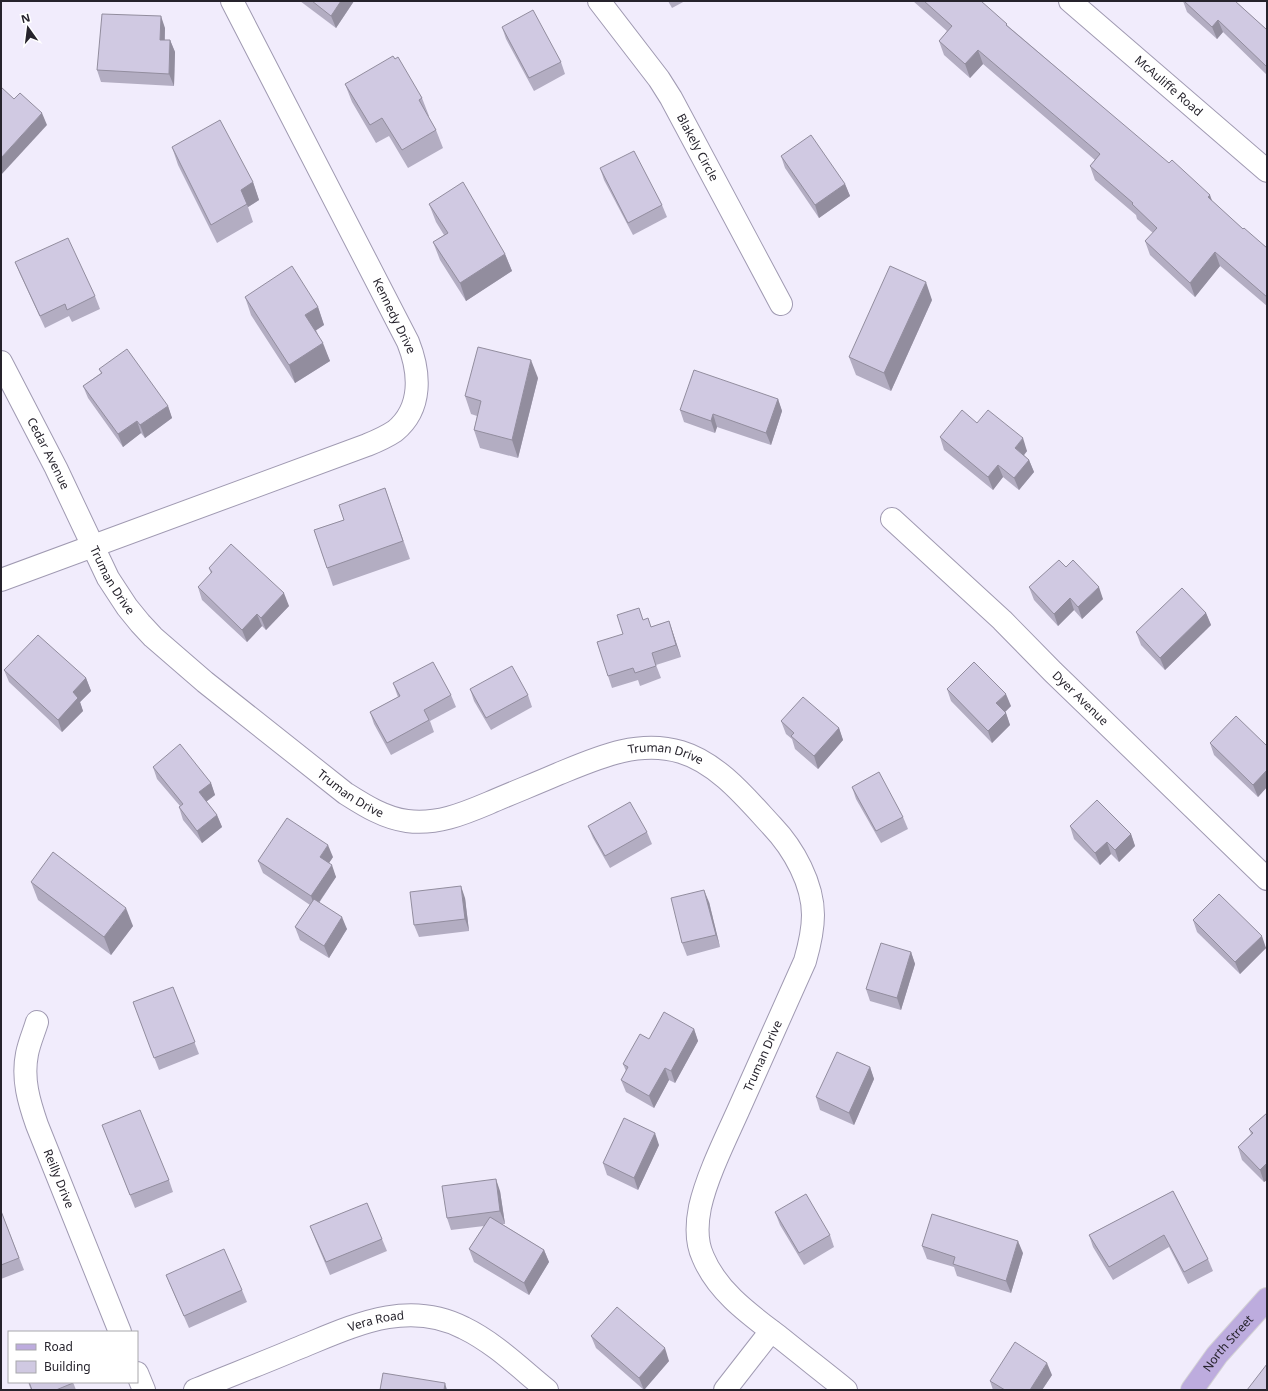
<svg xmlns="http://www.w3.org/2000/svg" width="1268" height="1391" viewBox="0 0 1268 1391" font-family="'Noto Sans',sans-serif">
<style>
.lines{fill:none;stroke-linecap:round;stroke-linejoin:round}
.minor-casing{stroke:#a09ab2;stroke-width:24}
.major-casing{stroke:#d4d3d5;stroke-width:24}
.minor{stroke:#fff;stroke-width:22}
.major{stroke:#bdacde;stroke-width:22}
.wall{fill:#b3adc2}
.shaded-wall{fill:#928d9e}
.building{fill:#d0c9e2;stroke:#928d9e}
.labels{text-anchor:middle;stroke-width:3;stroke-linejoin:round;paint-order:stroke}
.street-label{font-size:12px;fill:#26232c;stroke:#fff}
</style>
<rect width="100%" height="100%" fill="#f1ecfc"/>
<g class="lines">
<g class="minor-casing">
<g id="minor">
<path id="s1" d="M599 1 659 79 671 98 781 304"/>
<path id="s2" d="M1070 1 1267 171"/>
<path id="s3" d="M1 362 56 468 108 578 127 607 140 623 153 637 205 682 345 793C364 805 384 818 407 821 436 825 463 814 489 803 512 793 535 784 558 774 597 758 638 739 681 752 718 763 747 799 772 826 794 849 813 884 813 915 813 931 809 947 805 961 783 1011 760 1061 738 1111 725 1140 707 1176 700 1207 697 1222 696 1242 703 1257 718 1293 752 1316 782 1339 803 1356 825 1373 846 1390"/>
<path id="s4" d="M892 519 1002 620 1053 672 1267 879"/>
<path d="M1 580 367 445C377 441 386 437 395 431 423 408 420 372 408 342L232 1"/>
<path id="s5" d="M37 1022C34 1032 29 1043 27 1054 22 1079 29 1102 37 1125L120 1332"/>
<polyline points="137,1373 144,1390"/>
<path id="s6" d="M195 1390C229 1376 263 1363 296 1349 351 1327 406 1298 464 1328 495 1343 521 1369 547 1390"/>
<polyline points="725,1390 771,1331"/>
</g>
</g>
<g class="major-casing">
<g id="major">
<path id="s7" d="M1192 1390 1217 1355 1267 1299"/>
</g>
</g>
<use href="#minor" class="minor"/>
<use href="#major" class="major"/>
</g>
<g class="wall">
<polygon points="300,1 354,1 336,28"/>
<polygon points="668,1 685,1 672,8"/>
<polygon points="913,1 981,1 1008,26 1212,201 1243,229 1267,248 1267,306 1220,266 1195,297 1150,255 1145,241 1153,233 1137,219 1136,215 1095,180 1090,166 1095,160 983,64 970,78 944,55 939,41 947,31"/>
<polygon points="1183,1 1235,1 1266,29 1267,28 1267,75 1223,32 1217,39 1187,12"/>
<polygon points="502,27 561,62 565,74 534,91 506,39"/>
<polygon points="165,28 165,40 170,40 175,52 174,86 101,82 97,70"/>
<polygon points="395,59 422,98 429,116 428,116 436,130 443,148 408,168 389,136 376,143 352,102 345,84"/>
<polygon points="172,147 253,182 259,200 248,207 253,222 217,243 178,165"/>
<polygon points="781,156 845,184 850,196 819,218 785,168"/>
<polygon points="600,168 662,205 667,217 633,235 604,180"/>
<polygon points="429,204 505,254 512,271 466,301 440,260 433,242 444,235 436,222"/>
<polygon points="15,262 95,296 100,309 72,322 69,316 45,328 20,274"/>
<polygon points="245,297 318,307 324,325 316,330 330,361 295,383 251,315"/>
<polygon points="932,300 891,391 856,375 849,357"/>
<polygon points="99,369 168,406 172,418 145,438 141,433 123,447 88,398 83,386 101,373"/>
<polygon points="538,378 518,458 480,448 474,430 477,416 471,414 465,396"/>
<polygon points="778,399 782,411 771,445 717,427 715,433 684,422 680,410"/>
<polygon points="977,423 1027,451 1024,455 1029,460 1034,472 1019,490 1003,477 993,490 944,450 940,437"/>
<polygon points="385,488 410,559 333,586 314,530 344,520"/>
<polygon points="209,568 289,606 266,630 262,626 247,642 202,600 198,587 211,574"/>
<polygon points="1029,587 1103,599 1082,619 1074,610 1058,626 1034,600"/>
<polygon points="1206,613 1211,625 1165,670 1141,645 1136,632"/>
<polygon points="643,620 651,627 669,621 681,657 656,665 661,678 640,686 638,680 612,688 608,676 623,634"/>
<polygon points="4,670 86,678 91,691 80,702 83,711 62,732 9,682"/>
<polygon points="393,683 451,695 456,707 430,721 434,732 391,755 374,724 370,712 398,697"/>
<polygon points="470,689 528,695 532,707 491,730 474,701"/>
<polygon points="947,689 1011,706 1005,712 1006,713 1010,725 992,743 951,701"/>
<polygon points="781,721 839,728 843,740 818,769 795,749 792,739 786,734"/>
<polygon points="1210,743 1267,746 1267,787 1258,797 1214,755"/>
<polygon points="153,767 211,783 215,795 206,802 217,815 222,827 202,843 183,820 179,807 180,806 157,779"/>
<polygon points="852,787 903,817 908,829 881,843 856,799"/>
<polygon points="588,826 647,832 652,844 610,868 593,838"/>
<polygon points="1070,826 1131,834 1135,846 1119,862 1111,854 1100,865 1074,839"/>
<polygon points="333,857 329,863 336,877 319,903 347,929 329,958 300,940 295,927 310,905 263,873 258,861"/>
<polygon points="31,882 133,926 111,955 38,900"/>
<polygon points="465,898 469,931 419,937 414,925"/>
<polygon points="709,902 720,947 687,956 682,943"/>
<polygon points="1193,920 1266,948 1240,974 1197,932"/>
<polygon points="911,952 915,964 901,1010 870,1001 866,989"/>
<polygon points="173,987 199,1054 159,1070 133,1002"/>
<polygon points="694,1029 698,1041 675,1083 669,1080 654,1108 626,1092 621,1080 626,1071 623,1064 649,1039"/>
<polygon points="870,1067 874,1079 854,1125 820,1110 816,1097"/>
<polygon points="1267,1113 1267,1180 1264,1182 1242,1160 1238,1147 1251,1134 1249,1129"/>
<polygon points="102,1125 169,1180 173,1192 135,1208"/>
<polygon points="659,1145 638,1190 607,1175 603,1163"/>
<polygon points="500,1191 505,1224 502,1224 544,1250 549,1262 529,1295 474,1262 469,1249 484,1226 451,1230 447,1218"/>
<polygon points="1173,1191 1208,1259 1213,1271 1188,1284 1169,1247 1113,1280 1093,1247 1089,1235"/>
<polygon points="1,1211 24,1270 1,1279"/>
<polygon points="775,1212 830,1235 834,1247 804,1265 780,1225"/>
<polygon points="310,1226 382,1239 387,1251 330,1275 315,1239"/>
<polygon points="922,1246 1023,1253 1011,1293 957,1276 954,1267 927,1259"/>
<polygon points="166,1275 242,1290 247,1302 189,1328 171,1287"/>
<polygon points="591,1336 669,1361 644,1390 596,1348"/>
<polygon points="1052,1375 1042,1390 993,1390 990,1381"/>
<polygon points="28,1382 73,1382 76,1390 31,1390"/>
</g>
<g class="shaded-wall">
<polygon points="341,1 354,1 336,28 331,16"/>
<polygon points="161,16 165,28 164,52 160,40"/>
<polygon points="1218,20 1223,32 1217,39 1212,27"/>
<polygon points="170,40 175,52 174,86 169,74"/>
<polygon points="978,50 983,64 970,78 965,64"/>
<polygon points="42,113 47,125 1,175 1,158"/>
<polygon points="253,182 259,200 248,207 241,190"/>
<polygon points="845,184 850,196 819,218 815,205"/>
<polygon points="1210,195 1215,209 1208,197"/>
<polygon points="1215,252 1220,266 1195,297 1190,283"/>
<polygon points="505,254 512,271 466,301 460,283"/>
<polygon points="926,282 932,300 891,391 884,373"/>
<polygon points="318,307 324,325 312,333 305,315"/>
<polygon points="323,343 330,361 295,383 289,365"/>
<polygon points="531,360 538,378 518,458 512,440"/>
<polygon points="778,399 782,411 771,445 766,433"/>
<polygon points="168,406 172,418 145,438 140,425"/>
<polygon points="713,414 717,427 715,433 711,421"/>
<polygon points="137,421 141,433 123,447 118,434"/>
<polygon points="1023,438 1027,451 1020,460 1015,448"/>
<polygon points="1029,460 1034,472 1019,490 1014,478"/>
<polygon points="998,465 1003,477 993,490 988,477"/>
<polygon points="1099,587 1103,599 1082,619 1078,607"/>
<polygon points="284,593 289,606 266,630 261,618"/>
<polygon points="1070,598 1074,610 1058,626 1054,614"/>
<polygon points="1206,613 1211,625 1165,670 1160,658"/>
<polygon points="257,614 262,626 247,642 242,630"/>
<polygon points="669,621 681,657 676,645"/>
<polygon points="86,678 91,691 80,702 83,711 62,732 58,720 73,692"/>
<polygon points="1006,694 1011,706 1001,716 996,703"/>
<polygon points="1006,713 1010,725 992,743 988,731"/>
<polygon points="839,728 843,740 818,769 814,756"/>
<polygon points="1267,770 1267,787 1258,797 1253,785"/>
<polygon points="211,783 215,795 203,804 199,792"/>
<polygon points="217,815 222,827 202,843 197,831"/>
<polygon points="1131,834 1135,846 1119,862 1115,850"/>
<polygon points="1107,842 1111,854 1100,865 1095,853"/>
<polygon points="328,845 333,857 325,869 320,857"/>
<polygon points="332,865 336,877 315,908 311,896"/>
<polygon points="461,886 465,898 469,931 465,919"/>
<polygon points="704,890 709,902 720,947 716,935"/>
<polygon points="126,908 133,926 111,955 104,937"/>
<polygon points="342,917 347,929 329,958 324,946"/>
<polygon points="1262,936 1266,948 1240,974 1235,962"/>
<polygon points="911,952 915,964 901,1010 897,998"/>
<polygon points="694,1029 698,1041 675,1083 671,1071"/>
<polygon points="870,1067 874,1079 854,1125 849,1113"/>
<polygon points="665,1068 669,1080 654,1108 649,1096"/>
<polygon points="655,1133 659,1145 638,1190 634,1178"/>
<polygon points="1267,1163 1267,1180 1264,1182 1260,1170"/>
<polygon points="496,1179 500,1191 505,1224 500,1211"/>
<polygon points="1018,1241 1023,1253 1011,1293 1006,1281"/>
<polygon points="544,1250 549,1262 529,1295 524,1283"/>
<polygon points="665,1348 669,1361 644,1390 639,1378"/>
<polygon points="1047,1363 1052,1375 1042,1390 1030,1390"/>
<polygon points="445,1383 447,1390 444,1390"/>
</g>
<g class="building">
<polygon points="312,1 341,1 331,16"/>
<polygon points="924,1 981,1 1007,24 1006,25 1169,163 1172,160 1210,195 1208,197 1243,229 1244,228 1267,248 1267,297 1215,252 1190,283 1145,241 1157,228 1132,204 1133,203 1090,166 1100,154 978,50 965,64 939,41 952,26"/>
<polygon points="1184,1 1235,1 1266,29 1267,28 1267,67 1218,20 1212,27"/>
<polygon points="533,10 561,62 529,78 502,27"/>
<polygon points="102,14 161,16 160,40 170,40 169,74 97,70"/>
<polygon points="393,56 395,59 398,57 422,98 419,100 436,130 402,150 382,118 370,125 345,84"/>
<polygon points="1,87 14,99 20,93 42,113 1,158"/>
<polygon points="220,120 253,182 241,190 247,204 211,225 172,147"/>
<polygon points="811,135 845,184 815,205 781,156"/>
<polygon points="634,151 662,205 628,223 600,168"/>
<polygon points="463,182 505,254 460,283 433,242 448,233 429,204"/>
<polygon points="68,238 95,296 67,310 65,304 40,316 15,262"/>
<polygon points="292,266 318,307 305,315 323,343 289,365 245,297"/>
<polygon points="890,266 926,282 884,373 849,357"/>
<polygon points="478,347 531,360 512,440 474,430 481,401 465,396"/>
<polygon points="127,349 168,406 140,425 137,421 118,434 83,386 102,373 99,369"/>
<polygon points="694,370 778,399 766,433 713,414 711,421 680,410"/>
<polygon points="962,410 977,423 988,410 1023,438 1015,448 1029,460 1014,478 998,465 988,477 940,437"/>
<polygon points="385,488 403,541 327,568 314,530 344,520 339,505"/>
<polygon points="231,544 284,593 261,618 257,614 242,630 198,587 212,572 209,568"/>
<polygon points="1059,560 1066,567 1073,560 1099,587 1078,607 1070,598 1054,614 1029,587"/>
<polygon points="1182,588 1206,613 1160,658 1136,632"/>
<polygon points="639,608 643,620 648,618 651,627 669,621 676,645 652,653 656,666 635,673 633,668 608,676 597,642 623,634 617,615"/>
<polygon points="38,635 86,678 73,692 78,698 58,720 4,670"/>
<polygon points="433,662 451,695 424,710 429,720 387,743 370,712 400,696 393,683"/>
<polygon points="974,662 1006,694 996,703 1006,713 988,731 947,689"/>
<polygon points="512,666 528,695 486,718 470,689"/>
<polygon points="803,697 839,728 814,756 791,736 794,733 781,721"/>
<polygon points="1236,716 1267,746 1267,770 1253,785 1210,743"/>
<polygon points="180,744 211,783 199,792 217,815 197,831 179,807 183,804 153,767"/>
<polygon points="879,772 903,817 876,831 852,787"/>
<polygon points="1097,800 1131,834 1115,850 1107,842 1095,853 1070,826"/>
<polygon points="630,802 647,832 605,856 588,826"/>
<polygon points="287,818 328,845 320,857 332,865 311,896 258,861"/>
<polygon points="53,852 126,908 104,937 31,882"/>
<polygon points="461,886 465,919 414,925 410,892"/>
<polygon points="704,890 716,935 682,943 671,898"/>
<polygon points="1219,894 1262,936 1235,962 1193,920"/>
<polygon points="314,899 342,917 324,946 295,927"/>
<polygon points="881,943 911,952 897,998 866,989"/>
<polygon points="173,987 195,1042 154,1058 133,1002"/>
<polygon points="664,1012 694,1029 671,1071 665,1068 649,1096 621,1080 628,1067 623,1064 640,1034 649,1039"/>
<polygon points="837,1052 870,1067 849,1113 816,1097"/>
<polygon points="140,1110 169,1180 130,1195 102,1125"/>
<polygon points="1267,1113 1267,1163 1260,1170 1238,1147 1253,1133 1249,1129"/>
<polygon points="624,1118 655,1133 634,1178 603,1163"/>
<polygon points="496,1179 500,1211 447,1218 442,1186"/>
<polygon points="1173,1191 1208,1259 1184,1272 1164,1235 1109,1267 1089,1235"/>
<polygon points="806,1194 830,1235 799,1253 775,1212"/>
<polygon points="367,1203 382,1239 326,1262 310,1226"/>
<polygon points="1,1211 19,1258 1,1265"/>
<polygon points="932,1214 1018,1241 1006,1281 953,1264 955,1257 922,1246"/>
<polygon points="490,1217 544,1250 524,1283 469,1249"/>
<polygon points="224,1249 242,1290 184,1316 166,1275"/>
<polygon points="617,1307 665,1348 639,1378 591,1336"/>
<polygon points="1015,1342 1047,1363 1030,1390 1005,1390 990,1381"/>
<polygon points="1267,1364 1267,1390 1247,1390"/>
<polygon points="383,1373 445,1383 444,1390 380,1390"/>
<polygon points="29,1382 73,1382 73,1383 56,1390 32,1390"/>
</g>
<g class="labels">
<g class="street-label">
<text dy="4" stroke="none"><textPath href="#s2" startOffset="130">McAuliffe Road</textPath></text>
<text dy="4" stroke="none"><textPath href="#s1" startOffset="177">Blakely Circle</textPath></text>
<text transform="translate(394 316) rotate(64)" y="4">Kennedy Drive</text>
<text dy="4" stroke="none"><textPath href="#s3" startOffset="103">Cedar Avenue</textPath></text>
<text dy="4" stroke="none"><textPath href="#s3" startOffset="245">Truman Drive</textPath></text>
<text dy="4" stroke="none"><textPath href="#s4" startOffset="260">Dyer Avenue</textPath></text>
<text dy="4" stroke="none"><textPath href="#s3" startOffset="904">Truman Drive</textPath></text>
<text dy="4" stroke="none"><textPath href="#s3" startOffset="568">Truman Drive</textPath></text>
<text transform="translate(763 1056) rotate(-66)" y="4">Truman Drive</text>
<text dy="4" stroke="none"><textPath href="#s5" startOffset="164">Reilly Drive</textPath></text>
<text dy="4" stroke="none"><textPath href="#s6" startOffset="194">Vera Road</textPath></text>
<text dy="4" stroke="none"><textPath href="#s7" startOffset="59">North Street</textPath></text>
</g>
</g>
<rect width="1268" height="1391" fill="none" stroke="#26232c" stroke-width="4"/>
<rect x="8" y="1331" width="130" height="52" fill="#ffffff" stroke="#a8a7ab"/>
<rect x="16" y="1344" width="20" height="6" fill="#bdacde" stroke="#a8a7ab"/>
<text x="44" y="1351" font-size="12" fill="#26232c">Road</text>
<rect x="16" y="1361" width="20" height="12" fill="#d0c9e2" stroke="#a8a7ab"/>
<text x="44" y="1371" font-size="12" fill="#26232c">Building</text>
<g transform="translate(28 28) rotate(346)" stroke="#ffffff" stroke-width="3" paint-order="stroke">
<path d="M0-3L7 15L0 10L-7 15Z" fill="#26232c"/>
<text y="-6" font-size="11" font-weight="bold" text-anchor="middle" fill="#26232c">N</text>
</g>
</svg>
